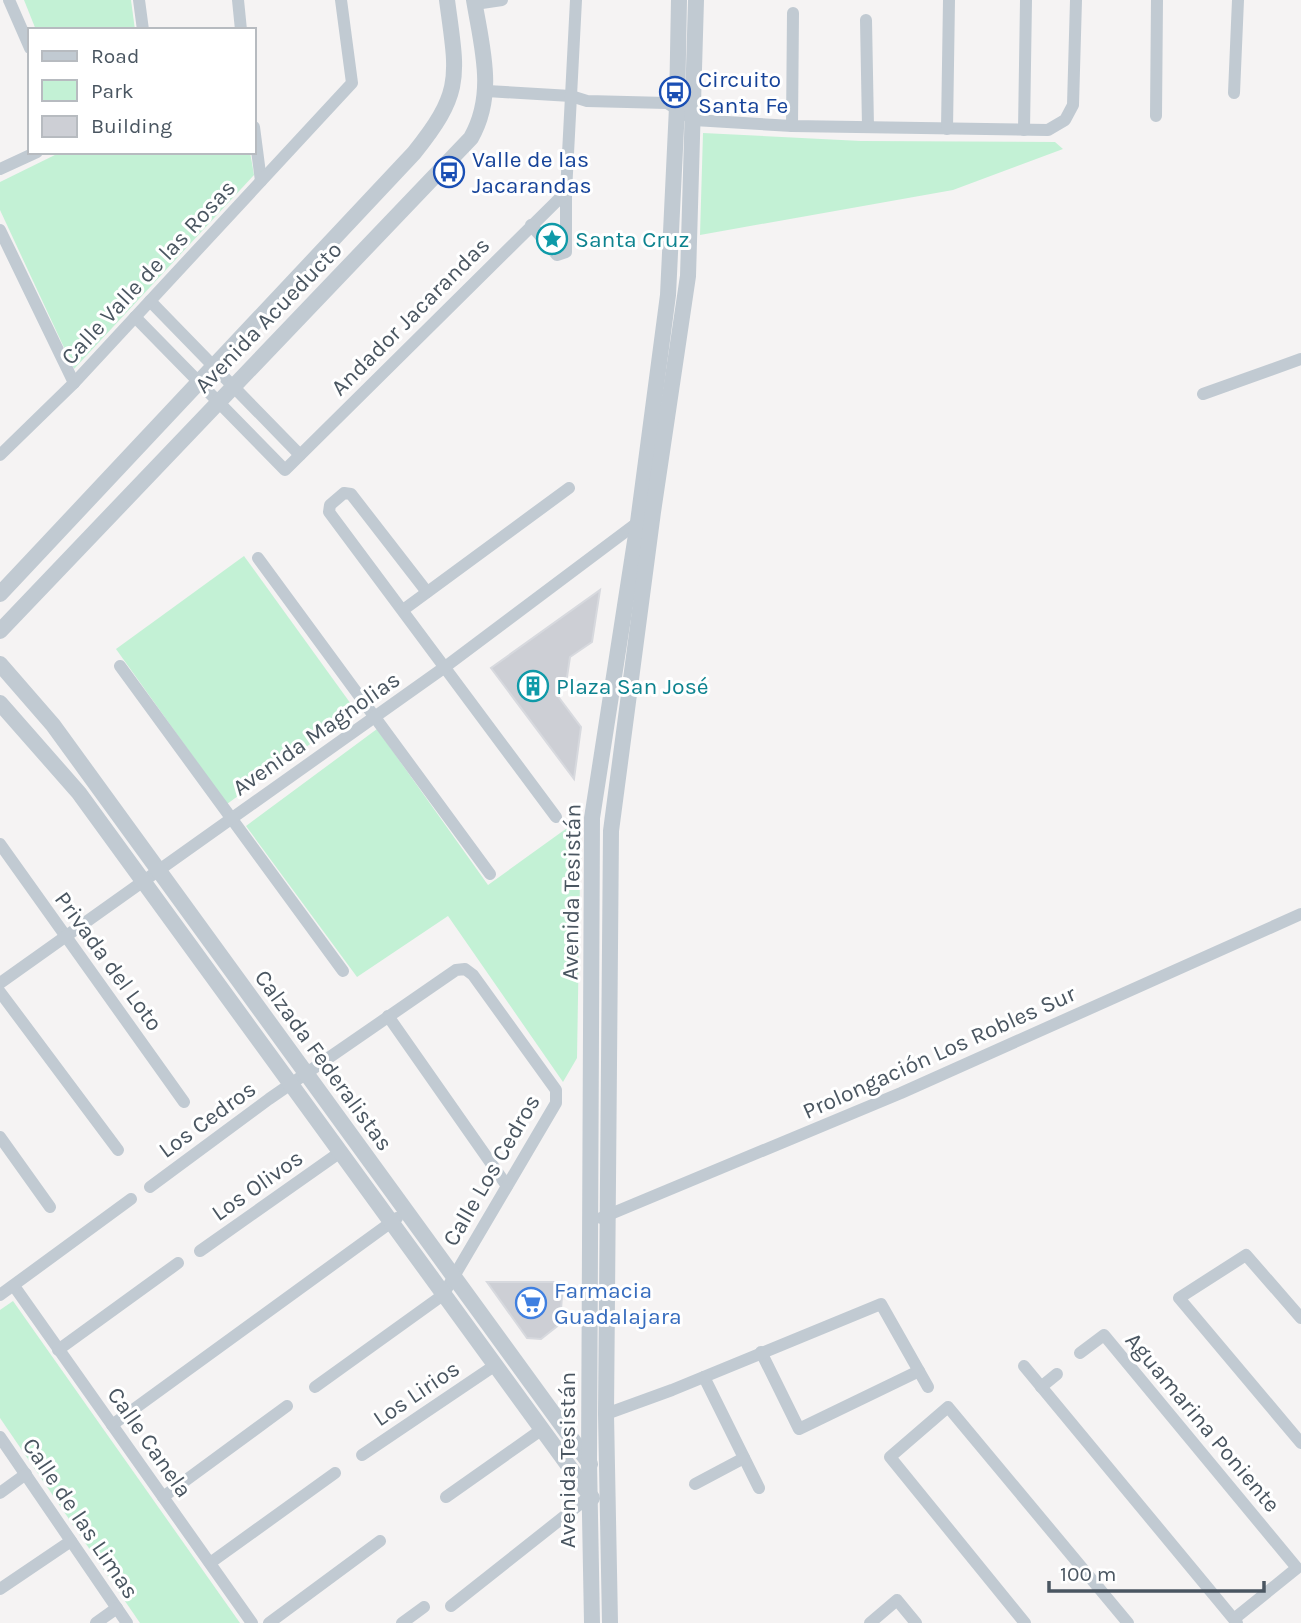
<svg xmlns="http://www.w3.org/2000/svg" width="1301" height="1623" viewBox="0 0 1301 1623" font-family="Karla,sans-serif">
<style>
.green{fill:#c3f1d5}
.building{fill:#cdcfd5;stroke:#d7d9de;stroke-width:2}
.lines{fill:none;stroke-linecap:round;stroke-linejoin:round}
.minor{stroke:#c1cad2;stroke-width:12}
.tertiary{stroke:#c1cad2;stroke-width:16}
.labels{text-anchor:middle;stroke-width:6;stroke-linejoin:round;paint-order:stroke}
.transit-label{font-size:23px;fill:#164399;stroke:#fff;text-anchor:start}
.culture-label{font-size:23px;fill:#0d838f;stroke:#fff;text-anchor:start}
.street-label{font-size:23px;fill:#4a5661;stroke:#fff}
.shop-label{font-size:23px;fill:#366cbe;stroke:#fff;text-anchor:start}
</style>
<rect width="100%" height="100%" fill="#f5f3f3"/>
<g class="green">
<polygon points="24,0 131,0 135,30 36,30"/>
<polygon points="703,133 861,141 1055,142 1063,149 953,190 700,235"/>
<polygon points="61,152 250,152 254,175 74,369 0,210 0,182"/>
<polygon points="244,556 356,711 227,804 116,649"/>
<polygon points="377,729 488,885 581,818 577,1058 563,1082 448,916 357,977 246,826"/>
<polygon points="13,1301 240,1623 140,1623 0,1418 0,1310"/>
</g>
<g class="building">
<polygon points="600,590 592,642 570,657 567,677 557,695 581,727 574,779 491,668"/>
<polygon points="487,1282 563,1282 560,1324 541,1339 527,1338"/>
</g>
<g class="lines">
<g class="minor">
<polyline points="9,0 30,48"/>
<polyline points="139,0 143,30"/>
<polyline points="238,0 241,30"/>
<polyline points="475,4 502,0"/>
<polyline points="866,20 868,127"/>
<polyline points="487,91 571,96 587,101 667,103 694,120 792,126 1048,130 1065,120 1073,105 1076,0"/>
<polyline points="1234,93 1238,0"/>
<polyline points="1156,116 1157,0"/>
<polyline points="792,126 793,13"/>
<polyline points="254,127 261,181"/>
<polyline points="947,129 949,0"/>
<polyline points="1024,130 1026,0"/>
<polyline points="0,169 37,152"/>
<polyline points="531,225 557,255 566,252 566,192 576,0"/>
<polyline points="0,230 74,383"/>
<polyline points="150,301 300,455"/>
<polyline points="135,317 285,470 566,192"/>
<polyline points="1203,394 1301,359"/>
<polyline points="0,455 74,383 352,83 341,0"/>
<polyline points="258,558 490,874"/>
<polyline points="427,592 351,494 344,493 330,505 329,512 556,817"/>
<polyline points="403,610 569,488"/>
<polyline points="120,666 343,971"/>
<polyline points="0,844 184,1102"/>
<polyline points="0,983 445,667 641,520"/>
<polyline points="0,992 118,1150"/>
<polyline points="388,1016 507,1186"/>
<polyline points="0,1137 50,1207"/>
<polyline points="150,1187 269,1099 456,970 465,969 473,975 556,1090 556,1103 443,1295 315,1387"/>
<polyline points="601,1218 901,1093 1301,914"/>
<polyline points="200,1251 339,1153"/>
<polyline points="14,1286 252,1623"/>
<polyline points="0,1295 131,1199"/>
<polyline points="1301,1318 1246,1255 1179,1298 1301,1443"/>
<polyline points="58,1350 178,1263"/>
<polyline points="761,1352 799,1429 919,1371"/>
<polyline points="1080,1353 1104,1335 1297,1568 1234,1619"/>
<polyline points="1024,1366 1237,1623"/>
<polyline points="704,1377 759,1488"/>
<polyline points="1041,1387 1057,1374"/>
<polyline points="606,1414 672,1390 881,1304 928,1387"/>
<polyline points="112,1425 397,1218"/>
<polyline points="0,1437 127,1623"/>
<polyline points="362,1455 494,1366"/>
<polyline points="695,1484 744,1458"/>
<polyline points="0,1493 26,1474"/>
<polyline points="163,1497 287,1406"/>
<polyline points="446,1497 541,1430"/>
<polyline points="210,1563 335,1473"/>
<polyline points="0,1589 71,1541"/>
<polyline points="451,1606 590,1496"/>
<polyline points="96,1623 117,1608"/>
<polyline points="269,1623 380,1541"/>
<polyline points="402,1623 424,1607"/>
<polyline points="870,1623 897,1600 916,1623"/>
<polyline points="1025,1623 890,1457 948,1407 1128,1623"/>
</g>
<g class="tertiary">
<path d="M0 594 414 153C464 91 457 76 447 0"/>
<path d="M0 631 471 138C496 94 482 48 474 0"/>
<polyline points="0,664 53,725 590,1464"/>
<polyline points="0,703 79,793 592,1498"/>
<polyline points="592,1623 589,1462 592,818 638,522 668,295 677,107 679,0"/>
<polyline points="610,1623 606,1414 611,831 653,512 688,276 696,0"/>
</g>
</g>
<defs>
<g id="bus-ring" transform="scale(1.575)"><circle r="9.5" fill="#fff" stroke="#1a4fb4" stroke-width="1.5"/><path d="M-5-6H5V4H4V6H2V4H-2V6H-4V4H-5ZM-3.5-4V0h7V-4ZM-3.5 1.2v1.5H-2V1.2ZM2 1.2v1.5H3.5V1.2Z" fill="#1a4fb4"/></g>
<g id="sight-ring" transform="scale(1.575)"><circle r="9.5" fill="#fff" stroke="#0f9aa8" stroke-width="1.5"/><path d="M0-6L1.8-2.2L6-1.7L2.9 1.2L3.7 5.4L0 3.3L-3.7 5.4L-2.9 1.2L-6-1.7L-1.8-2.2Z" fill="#0f9aa8"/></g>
<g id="building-ring" transform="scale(1.575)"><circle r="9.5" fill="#fff" stroke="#0f9aa8" stroke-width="1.5"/><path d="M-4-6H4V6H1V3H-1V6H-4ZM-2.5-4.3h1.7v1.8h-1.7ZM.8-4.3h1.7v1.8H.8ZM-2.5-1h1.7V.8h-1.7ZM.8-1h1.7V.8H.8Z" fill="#0f9aa8"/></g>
<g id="supermarket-ring" transform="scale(1.575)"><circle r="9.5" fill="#fff" stroke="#3f7fe0" stroke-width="1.5"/><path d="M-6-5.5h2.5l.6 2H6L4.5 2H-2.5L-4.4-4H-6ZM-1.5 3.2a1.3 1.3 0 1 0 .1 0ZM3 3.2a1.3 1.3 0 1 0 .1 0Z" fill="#3f7fe0"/></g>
</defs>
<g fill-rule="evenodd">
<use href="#bus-ring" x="675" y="92"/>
<use href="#bus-ring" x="449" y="172"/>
<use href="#sight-ring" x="552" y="239"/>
<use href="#building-ring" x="533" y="686"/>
<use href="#supermarket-ring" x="531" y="1303"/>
</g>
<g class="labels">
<g class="transit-label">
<text x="698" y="87">Circuito<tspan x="698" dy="26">Santa Fe</tspan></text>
<text x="472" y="167">Valle de las<tspan x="472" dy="26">Jacarandas</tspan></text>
</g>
<g class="culture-label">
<text x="575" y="247">Santa Cruz</text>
<text x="556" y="694">Plaza San José</text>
</g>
<g class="street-label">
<text transform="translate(148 272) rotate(-47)" y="8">Calle Valle de las Rosas</text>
<text transform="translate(410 316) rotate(-45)" y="8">Andador Jacarandas</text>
<text transform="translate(268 317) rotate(-46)" y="8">Avenida Acueducto</text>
<text transform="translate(316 733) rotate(-35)" y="8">Avenida Magnolias</text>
<text transform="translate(571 892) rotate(-89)" y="8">Avenida Tesistán</text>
<text transform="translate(109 961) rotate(54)" y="8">Privada del Loto</text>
<text transform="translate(939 1052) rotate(-24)" y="8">Prolongación Los Robles Sur</text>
<text transform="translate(324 1060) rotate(54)" y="8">Calzada Federalistas</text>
<text transform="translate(207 1119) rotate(-36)" y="8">Los Cedros</text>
<text transform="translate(491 1170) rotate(-60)" y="8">Calle Los Cedros</text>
<text transform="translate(257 1185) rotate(-35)" y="8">Los Olivos</text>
<text transform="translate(416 1393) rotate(-34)" y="8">Los Lirios</text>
<text transform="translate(1203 1422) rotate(50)" y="8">Aguamarina Poniente</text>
<text transform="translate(150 1442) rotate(55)" y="8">Calle Canela</text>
<text transform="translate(567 1460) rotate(-90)" y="8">Avenida Tesistán</text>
<text transform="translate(81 1518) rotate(56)" y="8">Calle de las Limas</text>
</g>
<g class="shop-label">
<text x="554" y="1298">Farmacia<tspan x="554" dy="26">Guadalajara</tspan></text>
</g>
</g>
<rect x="28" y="28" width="228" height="126" fill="#ffffff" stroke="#b7bbc0" stroke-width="2"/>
<rect x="42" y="51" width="35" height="10" fill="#c1cad2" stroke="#b7bbc0" stroke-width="2"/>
<text x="91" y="63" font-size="21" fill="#4a5661">Road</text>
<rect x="42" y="80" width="35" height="21" fill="#c3f1d5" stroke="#b7bbc0" stroke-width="2"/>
<text x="91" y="98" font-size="21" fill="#4a5661">Park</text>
<rect x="42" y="116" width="35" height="21" fill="#cdcfd5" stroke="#b7bbc0" stroke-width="2"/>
<text x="91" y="133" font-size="21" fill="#4a5661">Building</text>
<path d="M1049 1581v10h215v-10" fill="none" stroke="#4a5661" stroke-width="3.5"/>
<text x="1060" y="1581" font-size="21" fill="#4a5661" stroke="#ffffff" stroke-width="5" paint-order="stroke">100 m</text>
</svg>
